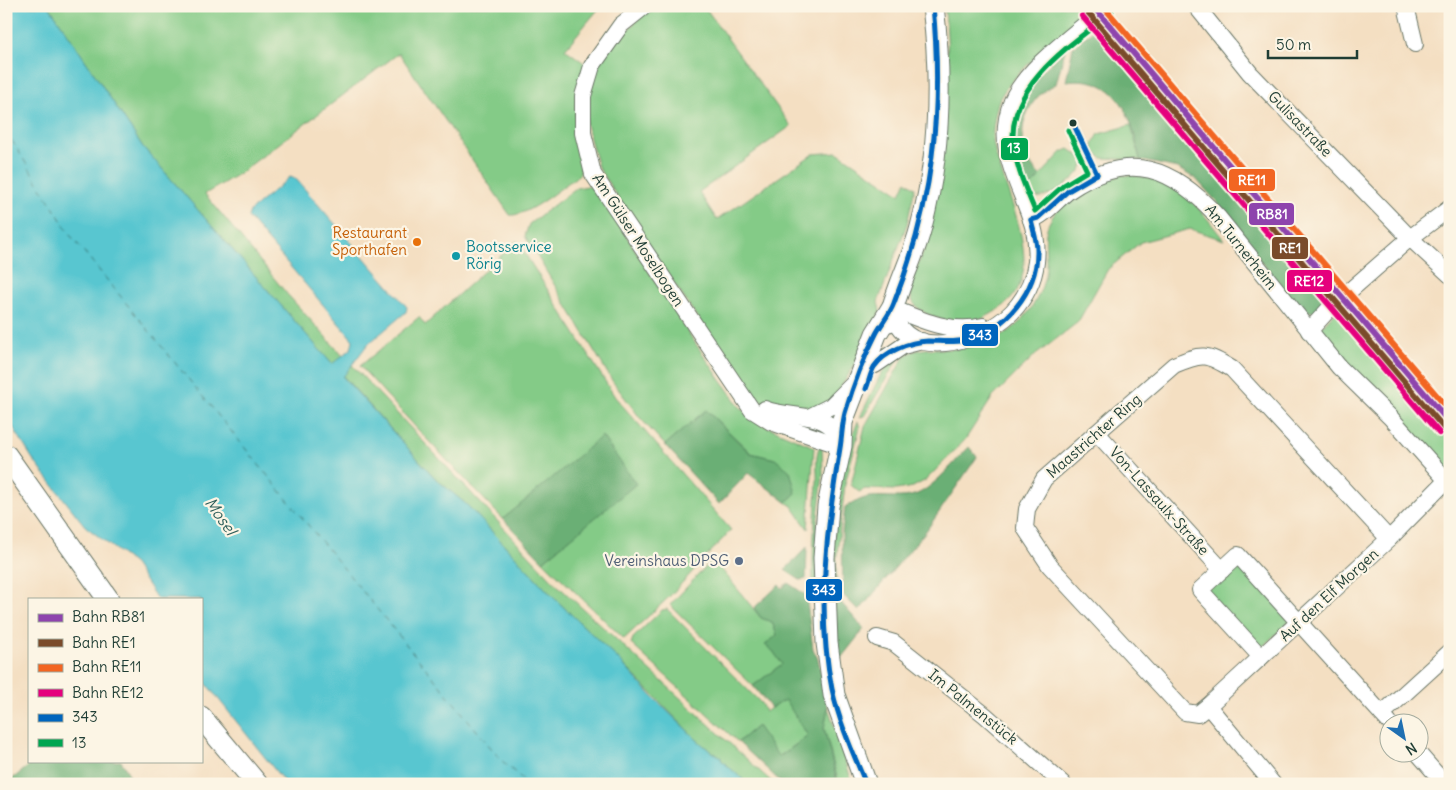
<svg xmlns="http://www.w3.org/2000/svg" width="1456" height="790" viewBox="0 0 1456 790" font-family="Delius,sans-serif">
<style>
.green{fill:#84cb87;stroke:#52845e}
.forest{fill:#6baf74;stroke:#457654}
.water{fill:#59c6d0;stroke:#3c8282}
.lines{fill:none;stroke-linecap:round;stroke-linejoin:round}
.ferry{stroke:#2e5f5b;stroke-width:1;stroke-dasharray:6 5;stroke-linecap:butt}
.minor-casing{stroke:#6a7666;stroke-width:18}
.major-casing{stroke:#6a7666;stroke-width:23}
.minor{stroke:#fff;stroke-width:16}
.major{stroke:#fff;stroke-width:21}
.bus-1-casing{stroke:#fcf5e5;stroke-width:9}
.bus-2-casing{stroke:#fcf5e5;stroke-width:9}
.bus-1{stroke:#0065bd;stroke-width:5}
.bus-2{stroke:#00a651;stroke-width:5}
.rail-1-casing{stroke:#fcf5e5;stroke-width:10}
.rail-2-casing{stroke:#fcf5e5;stroke-width:10}
.rail-3-casing{stroke:#fcf5e5;stroke-width:10}
.rail-4-casing{stroke:#fcf5e5;stroke-width:10}
.rail-1{stroke:#8e44ad;stroke-width:6}
.rail-2{stroke:#7a4b2a;stroke-width:6}
.rail-3{stroke:#f26522;stroke-width:6}
.rail-4{stroke:#e5007d;stroke-width:6}
.bus-dot{fill:#1f3d34;stroke:#fcf5e5;stroke-width:2}
.food-dot{fill:#e8710a;stroke:#fcf5e5;stroke-width:2}
.culture-dot{fill:#0f9aa8;stroke:#fcf5e5;stroke-width:2}
.service-dot{fill:#5c6f8a;stroke:#fcf5e5;stroke-width:2}
.labels{text-anchor:middle;stroke-width:4.5;stroke-linejoin:round;paint-order:stroke}
.street-label{font-size:15px;fill:#1f3d34;stroke:#fcf5e5}
.food-label{font-size:15px;fill:#c56008;stroke:#fcf5e5;text-anchor:end}
.culture-label{font-size:15px;fill:#0d838f;stroke:#fcf5e5;text-anchor:start}
.service-label{font-size:15px;fill:#4e5e75;stroke:#fcf5e5;text-anchor:end}
.water-label{font-size:16px;font-style:italic;fill:#2e5f5b;stroke:#fcf5e5}
.line-badge{stroke:#fcf5e5;stroke-width:2}
.badge-label{font-size:14px;text-anchor:middle;font-weight:bold;fill:#fff}
</style>
<rect width="100%" height="100%" fill="#fcf5e5"/>
<filter id="ink" filterUnits="userSpaceOnUse"><feTurbulence type="fractalNoise" baseFrequency=".02" numOctaves="2"/><feDisplacementMap in="SourceGraphic" scale="10" xChannelSelector="R" yChannelSelector="G"/><feConvolveMatrix kernelMatrix="1 2 1 2 8 2 1 2 1" color-interpolation-filters="sRGB"/></filter>
<filter id="wash" filterUnits="userSpaceOnUse"><feTurbulence type="fractalNoise" baseFrequency=".0096" numOctaves="4" result="noise"/><feDisplacementMap in="SourceGraphic" scale="20" xChannelSelector="R" yChannelSelector="G"/><feGaussianBlur stdDeviation="1.12" result="paint"/><feColorMatrix in="noise" values="0 0 0 0 0 0 0 0 0 0 0 0 0 0 0 0 0 1.4 0 .05"/><feComposite in="paint" operator="in"/></filter>
<g filter="url(#wash)">
<rect width="100%" height="100%" fill="#f4dfc2"/>
<g class="green">
<path d="M49 6H601L565 49 587 65C570 103 574 127 583 166L579 175C563 186 527 217 510 215L399 53 240 173 205 194 287 294 343 356 332 364 143 147Z"/>
<polygon points="652,6 704,6 791,126 699,192 717,220 813,154 837,152 900,194 906,181 915,188 907,224 878,302 880,311 864,349 835,397 813,410 767,404 749,394 659,261 598,167 586,124 586,107 598,64 611,46"/>
<path d="M944 6H1082L1087 12C1066 31 1005 79 998 103 995 114 992 130 993 141 1000 189 1057 276 996 311 986 317 977 322 965 323 950 324 913 314 911 296 909 276 925 254 929 235 933 210 935 185 938 160 945 108 952 59 944 6Z"/>
<polygon points="1131,125 1140,160 1101,158 1094,151 1093,144 1099,134"/>
<path d="M1069 149 1081 157C1082 159 1083 162 1083 164 1083 175 1048 200 1037 197 1034 195 1030 191 1028 189L1062 152Z"/>
<path d="M1122 175C1179 177 1191 198 1224 240L1190 229 1141 242 1108 269 1078 322 1033 357 992 398 965 440 926 480 913 487 896 490 865 489 859 492 851 485 865 426 904 357C918 345 937 350 955 349 971 348 992 342 1006 333 1028 319 1044 293 1046 267 1047 253 1043 238 1048 225 1061 196 1095 184 1122 175Z"/>
<polygon points="588,186 597,190 693,340 739,406 759,423 814,447 808,529 792,506 786,502 796,493 775,459 751,453 706,410 665,445 641,419 613,382 525,236 529,224 576,188"/>
<polygon points="517,241 615,397 731,530 669,597 624,639 543,561 635,484 602,437 503,519 421,433 360,366 419,317 425,325"/>
<polygon points="1341,306 1450,435 1450,473 1354,373 1321,334 1322,326"/>
<polygon points="898,359 864,416 860,417 881,374 892,360"/>
<polygon points="352,365 557,585 774,784 748,784 722,761 720,756 710,751 696,739 618,659 554,598 467,505 436,479 343,376"/>
<path d="M858 422 860 427 845 484 836 563H832C835 523 839 457 858 422Z"/>
<path d="M820 445 822 447 823 474 817 526V620C809 573 815 530 817 483 818 470 814 458 820 445Z"/>
<polygon points="713,559 761,618 772,622 777,635 773,651 782,664 753,686 670,605"/>
<polygon points="1238,562 1291,620 1258,651 1204,593"/>
<polygon points="667,609 761,703 765,712 785,699 808,736 778,757 757,726 738,742 631,644 633,638 662,610"/>
<polygon points="828,707 851,779 838,781 824,728"/>
</g>
<g class="forest">
<path d="M1099 25 1335 297 1316 313 1299 309 1249 247 1225 211 1196 179 1177 168 1140 160C1132 117 1120 74 1066 81L1073 47Z"/>
<path d="M1065 50 1056 84C1019 101 1011 149 1041 176L1028 189 1013 156 1011 123 1024 88Z"/>
<polygon points="706,410 750,453 775,459 790,471 796,493 786,502 748,473 719,504 665,445"/>
<polygon points="602,436 636,484 543,561 503,519"/>
<path d="M969 447 977 457 926 531 859 611 843 595 842 533 845 507C854 503 861 498 870 497 886 495 902 500 917 494 934 487 956 460 969 447Z"/>
<polygon points="807,547 806,579 800,580 785,570"/>
<polygon points="832,563 836,563 837,598 864,629 837,663"/>
<polygon points="788,583 806,595 813,649 818,659 828,707 824,728 837,781 851,779 853,784 783,784 738,742 757,726 779,757 808,736 785,700 771,708 753,686 782,664 773,651 765,645 777,635 772,622 761,618 754,608 779,585 782,588"/>
<polygon points="35,761 121,761 135,784 6,784"/>
</g>
<polygon class="water" points="6,6 49,6 143,147 332,364 351,349 353,340 248,217 250,211 290,177 296,179 407,307 406,312 367,345 343,377 436,479 467,505 554,598 618,659 651,695 696,739 710,751 720,756 722,761 748,784 286,784 201,677 201,599 157,599 134,564 85,526 34,461 6,416"/>
<g class="lines">
<polyline class="ferry" points="6,131 71,236 501,760 528,784"/>
</g>
</g>
<g filter="url(#ink)">
<g class="lines">
<g class="minor-casing">
<g id="minor">
<polyline points="645,6 621,25 592,66 583,96 583,133 593,174 752,410 771,422 841,446"/>
<polyline points="1196,6 1250,73 1410,238 1450,275"/>
<polyline points="1406,6 1415,44"/>
<path d="M1031 220C1046 215 1057 199 1070 190 1130 150 1173 167 1218 217L1339 367 1390 417 1450 484"/>
<path d="M892 308C904 366 982 342 1012 312 1025 298 1034 280 1036 262 1043 204 987 165 1012 101 1026 67 1079 31 1107 6"/>
<path d="M892 308C921 320 951 334 983 326"/>
<polyline points="1309,331 1330,308 1410,238 1450,208"/>
<polyline points="875,365 903,346 922,341"/>
<path d="M765 409C790 420 834 408 840 444"/>
<polyline points="809,417 831,406 855,382"/>
<polyline points="1097,433 1222,570"/>
<polyline points="877,638 894,643 985,715 1063,784"/>
<polyline points="1261,657 1200,590 1238,555 1389,722"/>
<polyline points="1208,706 1389,539 1446,481"/>
<polyline points="1382,714 1450,652"/>
<polyline points="1417,752 1445,784"/>
<path d="M1273 784 1208 706 1198 714 1185 712 1050 566 1025 528 1027 509 1044 479 1174 365C1202 353 1206 353 1232 369L1389 539"/>
</g>
</g>
<g class="major-casing">
<g id="major">
<path d="M889 321C896 289 913 259 921 227 940 155 942 80 933 6"/>
<polyline points="6,455 108,599"/>
<polyline points="201,717 257,784"/>
<polyline points="866,784 834,695 827,643 824,558 828,506 841,446 842,422 876,334 892,308"/>
</g>
</g>
<use href="#minor" class="minor"/>
<use href="#major" class="major"/>
<g class="bus-1-casing">
<g id="bus-1">
<polyline points="1073,123 1097,174"/>
<polyline points="1031,220 1038,218 1068,191 1097,174"/>
<path d="M866 389C869 382 870 374 874 367 885 351 909 342 928 341 940 341 953 343 966 340 1005 330 1038 291 1037 250 1037 240 1033 230 1031 220"/>
<path d="M866 784C853 753 839 722 832 689 816 611 827 526 840 448 842 436 842 424 845 413 853 386 863 359 876 334 882 323 890 314 894 303 933 204 943 111 933 6"/>
</g>
</g>
<g class="bus-2-casing">
<path id="bus-2" d="M1068 130 1087 171 1064 185 1035 211C1025 187 1014 163 1013 137 1012 81 1074 43 1112 12"/>
</g>
<use href="#bus-1" class="bus-1"/>
<use href="#bus-2" class="bus-2"/>
<g class="rail-1-casing">
<polyline id="rail-1" points="1093,6 1450,423"/>
</g>
<g class="rail-2-casing">
<polyline id="rail-2" points="1087,11 1444,428"/>
</g>
<g class="rail-3-casing">
<polyline id="rail-3" points="1103,6 1450,411"/>
</g>
<g class="rail-4-casing">
<polyline id="rail-4" points="1082,16 1439,433"/>
</g>
<use href="#rail-1" class="rail-1"/>
<use href="#rail-2" class="rail-2"/>
<use href="#rail-3" class="rail-3"/>
<use href="#rail-4" class="rail-4"/>
</g>
</g>
<circle class="bus-dot" cx="1073" cy="123" r="4.5"/>
<circle class="food-dot" cx="417" cy="242" r="5"/>
<circle class="culture-dot" cx="456" cy="256" r="5"/>
<circle class="service-dot" cx="739" cy="561" r="5"/>
<g class="labels">
<g class="street-label">
<text transform="translate(1300 124) rotate(46)" y="5">Gulisastraße</text>
<text transform="translate(638 240) rotate(57)" y="5">Am Gülser Moselbogen</text>
<text transform="translate(1241 247) rotate(51)" y="5">Am Turnerheim</text>
<text transform="translate(1094 436) rotate(-41)" y="5">Maastrichter Ring</text>
<text transform="translate(1159 501) rotate(48)" y="5">Von-Lassaulx-Straße</text>
<text transform="translate(1329 595) rotate(-43)" y="5">Auf den Elf Morgen</text>
<text transform="translate(973 707) rotate(39)" y="5">Im Palmenstück</text>
</g>
<g class="food-label">
<text x="407" y="238">Restaurant<tspan x="407" dy="17">Sporthafen</tspan></text>
</g>
<g class="culture-label">
<text x="466" y="252">Bootsservice<tspan x="466" dy="17">Rörig</tspan></text>
</g>
<g class="service-label">
<text x="729" y="566">Vereinshaus DPSG</text>
</g>
<g class="water-label">
<text transform="translate(221 516) rotate(55)" y="6">Mosel</text>
</g>
</g>
<g class="line-badge">
<rect x="1000" y="137" width="29" height="24" rx="5" fill="#00a651"/>
<rect x="1228" y="168" width="48" height="24" rx="5" fill="#f26522"/>
<rect x="1248" y="202" width="47" height="24" rx="5" fill="#8e44ad"/>
<rect x="1271" y="236" width="38" height="24" rx="5" fill="#7a4b2a"/>
<rect x="1286" y="269" width="47" height="24" rx="5" fill="#e5007d"/>
<rect x="961" y="323" width="38" height="24" rx="5" fill="#0065bd"/>
<rect x="805" y="578" width="38" height="24" rx="5" fill="#0065bd"/>
</g>
<g class="badge-label">
<text x="1014" y="153">13</text>
<text x="1252" y="185">RE11</text>
<text x="1272" y="219">RB81</text>
<text x="1290" y="253">RE1</text>
<text x="1309" y="286">RE12</text>
<text x="980" y="340">343</text>
<text x="824" y="595">343</text>
</g>
<rect width="1456" height="790" fill="none" stroke="#fcf5e5" stroke-width="25"/>
<rect x="28" y="598" width="175" height="165" fill="#fcf5e5" stroke="#a4ab9e"/>
<rect x="38" y="614" width="25" height="8" fill="#8e44ad" stroke="#a4ab9e"/>
<text x="72" y="622" font-size="15" fill="#1f3d34">Bahn RB81</text>
<rect x="38" y="639" width="25" height="8" fill="#7a4b2a" stroke="#a4ab9e"/>
<text x="72" y="648" font-size="15" fill="#1f3d34">Bahn RE1</text>
<rect x="38" y="664" width="25" height="8" fill="#f26522" stroke="#a4ab9e"/>
<text x="72" y="672" font-size="15" fill="#1f3d34">Bahn RE11</text>
<rect x="38" y="689" width="25" height="8" fill="#e5007d" stroke="#a4ab9e"/>
<text x="72" y="698" font-size="15" fill="#1f3d34">Bahn RE12</text>
<rect x="38" y="714" width="25" height="8" fill="#0065bd" stroke="#a4ab9e"/>
<text x="72" y="722" font-size="15" fill="#1f3d34">343</text>
<rect x="38" y="739" width="25" height="8" fill="#00a651" stroke="#a4ab9e"/>
<text x="72" y="748" font-size="15" fill="#1f3d34">13</text>
<g transform="translate(1404 738) rotate(147)"><circle r="24" fill="#fcf5e5" stroke="#a4ab9e"/>
<path d="M0-4L9 19L0 12L-9 19Z" fill="#1f6fb2"/>
<text y="-8" font-size="14" font-weight="bold" text-anchor="middle" fill="#1f3d34">N</text>
</g>
<path d="M1268 50v8h89v-8" fill="none" stroke="#1f3d34" stroke-width="2.5"/>
<text x="1276" y="50" font-size="15" fill="#1f3d34" stroke="#fcf5e5" stroke-width="4" paint-order="stroke">50 m</text>
</svg>
